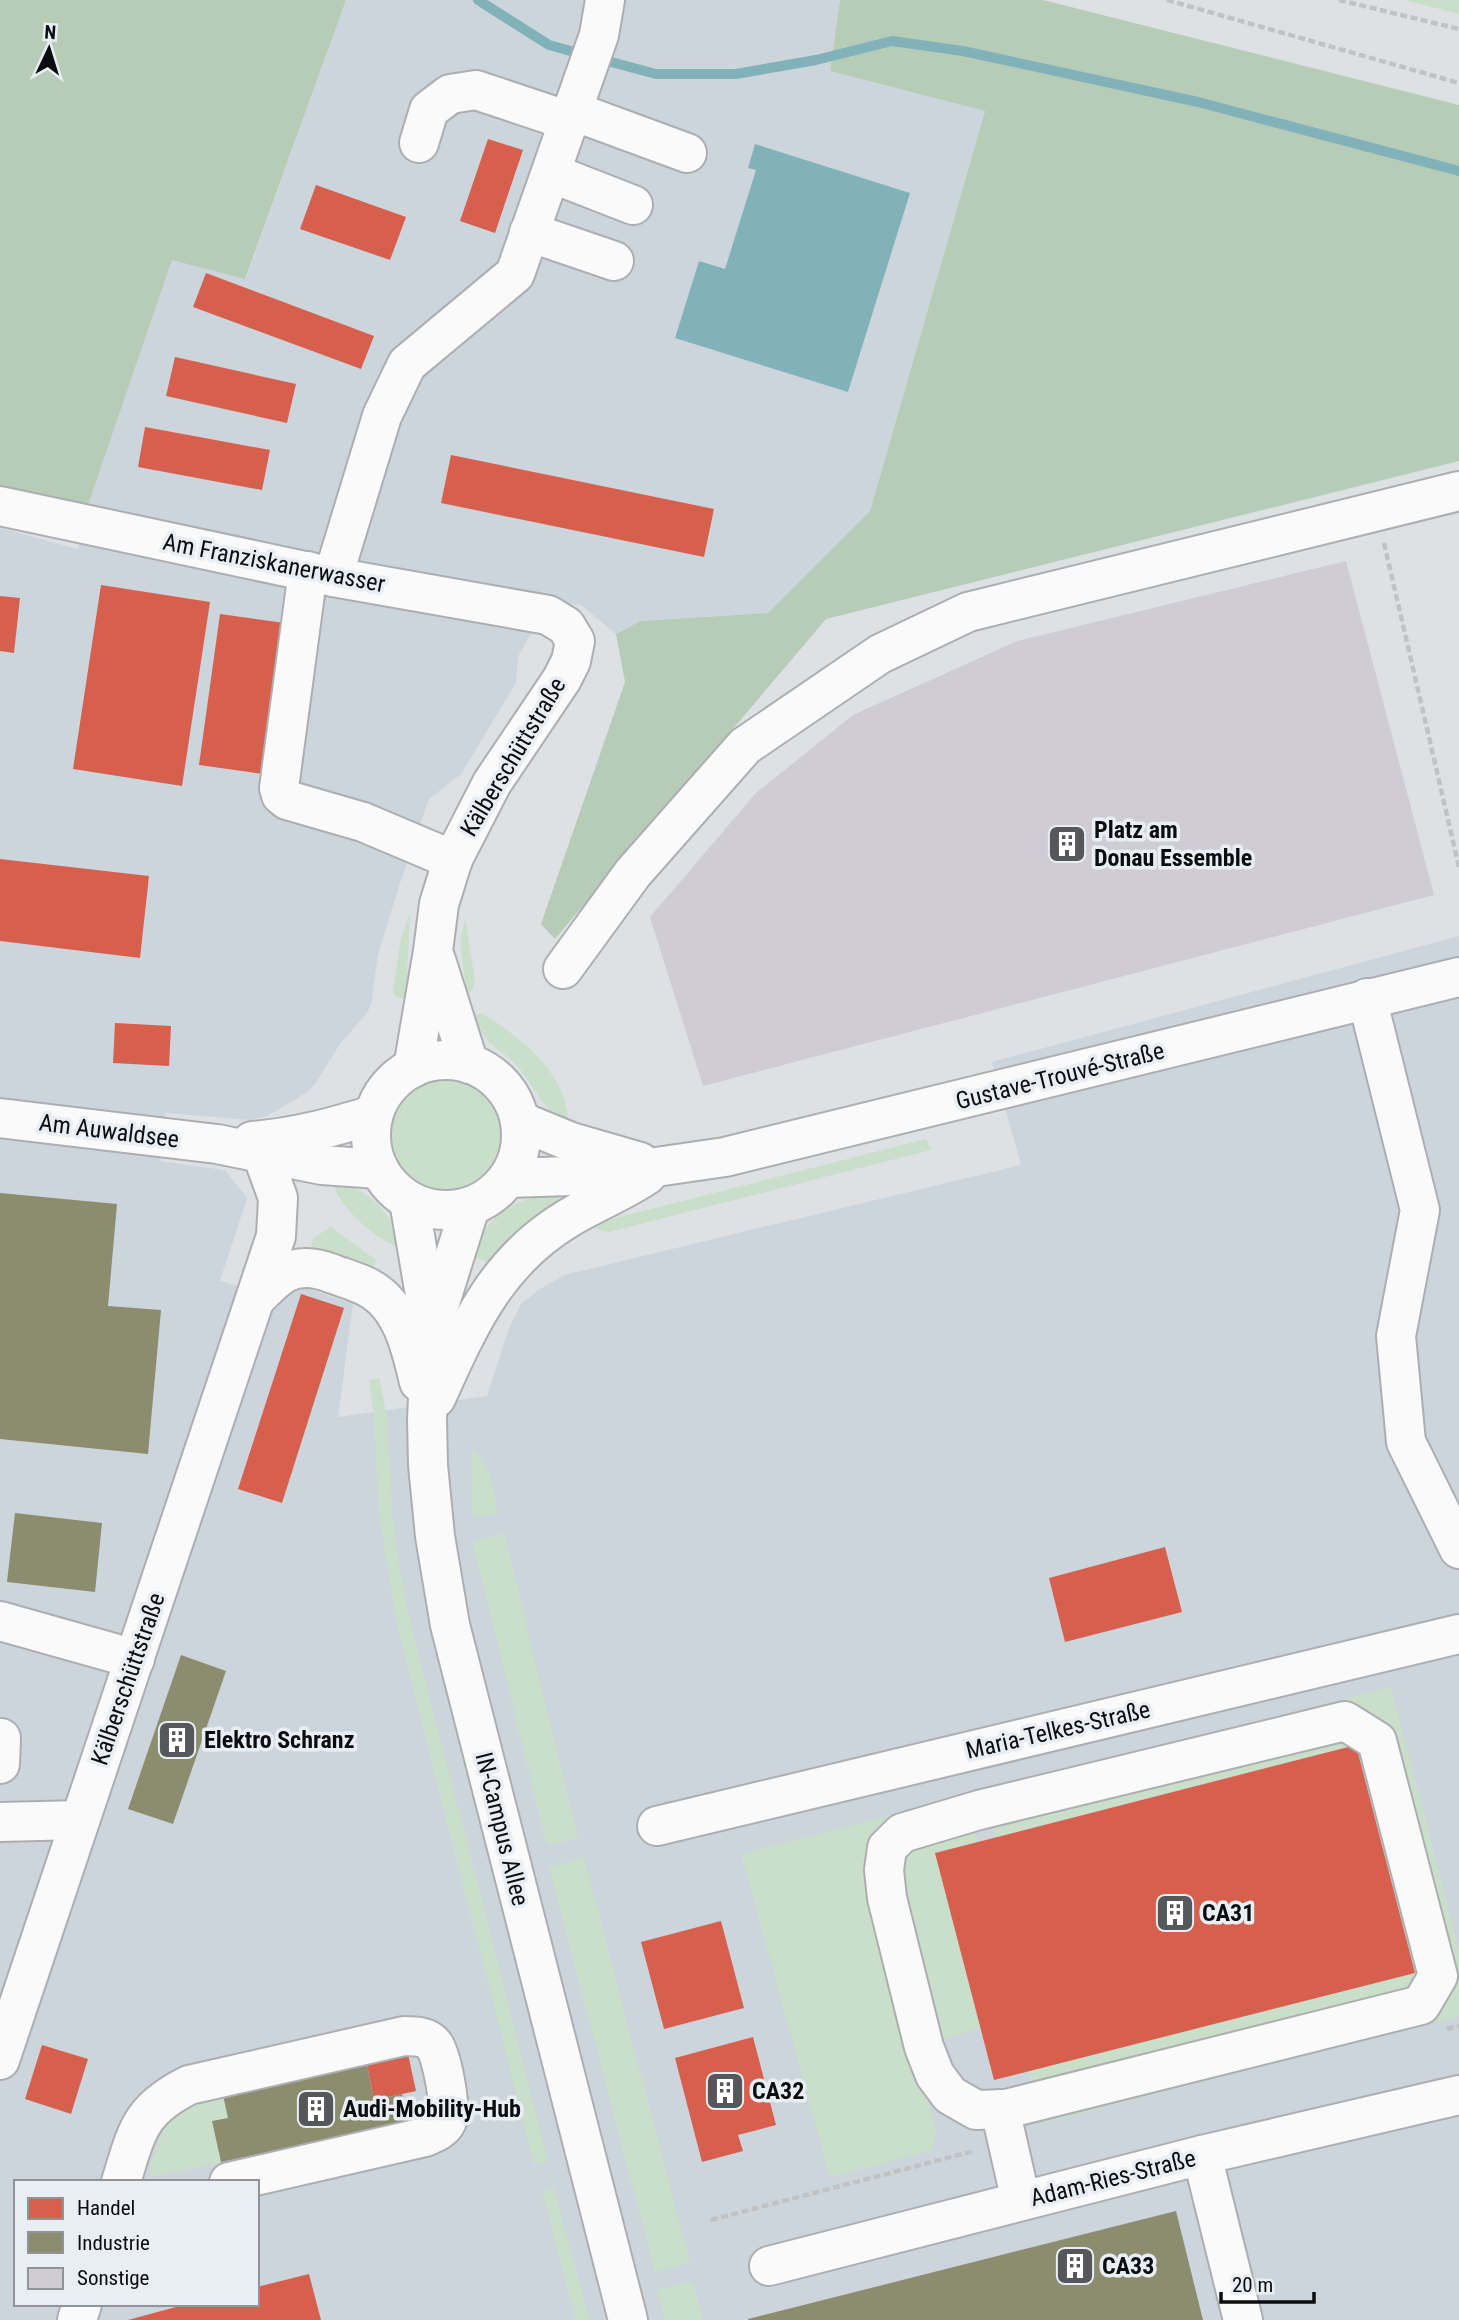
<svg xmlns="http://www.w3.org/2000/svg" width="1459" height="2320" viewBox="0 0 1459 2320" font-family="'Roboto Condensed',sans-serif">
<style>
.built{fill:#cdd5dc;fill-rule:evenodd}
.green{fill:#c9dfca}
.forest{fill:#b6ccb7}
.water{fill:#82b2b9}
.shops{fill:#d6604d}
.industry{fill:#8c8c6e}
.lines{fill:none;stroke-linecap:round;stroke-linejoin:round}
.stream{stroke:#82b2b9;stroke-width:10}
.building{fill:#cfccd6}
.minor-casing{stroke:#acaeb1;stroke-width:42}
.path{stroke:#c1c2c3;stroke-width:4.5;stroke-dasharray:7 3.5;stroke-linecap:butt}
.minor{stroke:#fafafb;stroke-width:38}
.labels{text-anchor:middle;stroke-width:7;stroke-linejoin:round;paint-order:stroke}
.street-label{font-size:24px;fill:#0b0d0f;stroke:#e8eef4}
.poi-label{font-size:24px;font-weight:bold;fill:#0b0d0f;stroke:#e8eef4;text-anchor:start}
</style>
<rect width="100%" height="100%" fill="#dee1e4"/>
<path class="built" d="M346 0H840L830 71 985 111 870 511 768 613 640 621 616 634 581 605 548 602 518 657 516 683 461 774 429 799 398 889 378 955 371 1005 367 1013 340 1044 315 1084 306 1093 267 1116 249 1120 165 1113 160 1161 225 1170 247 1198 220 1281 280 1296 297 1285 353 1304 338 1417 487 1396 509 1328 521 1304 537 1291 564 1275 1021 1165 992 1062 1459 936V2320H0V528L78 549 87 508 172 259 246 278ZM16 2182H257V2304H16Z"/>
<g class="green">
<polygon points="1404,0 1459,0 1459,14"/>
<polygon points="410,913 406,1000 395,996 393,990 401,938"/>
<polygon points="465,918 475,981 473,989 467,995 460,945"/>
<path d="M482 1013C520 1037 568 1073 568 1123 539 1106 537 1089 517 1066 509 1057 500 1051 491 1044 483 1037 479 1025 474 1016Z"/>
<circle cx="444" cy="1134" r="56"/>
<polygon points="926,1139 931,1150 609,1232 593,1228 611,1219"/>
<path d="M331 1180C370 1190 392 1210 401 1249 373 1237 341 1210 331 1180Z"/>
<path d="M558 1193V1210L488 1262 469 1255C487 1216 515 1197 558 1193Z"/>
<polygon points="331,1227 376,1260 373,1268 332,1253 311,1250 313,1238"/>
<polygon points="379,1378 387,1416 392,1512 400,1572 410,1620 548,2161 534,2165 397,1624 379,1514 374,1419 369,1380"/>
<path d="M472 1449C492 1463 493 1491 498 1514L472 1517Z"/>
<polygon points="504,1534 578,1838 547,1845 472,1541"/>
<polygon points="1391,1687 1459,1951 1459,2016 1040,2124 1042,2116 1425,2017 1380,1721 891,1825 869,1865 936,2133 930,2151 830,2177 741,1854"/>
<polygon points="1341,1732 1364,1741 1423,1963 1418,1986 1030,2091 1028,2071 1415,1973 1356,1745 995,1837 990,1816"/>
<polygon points="972,1822 977,1842 935,1853 980,2028 933,2042 898,1855"/>
<polygon points="584,1858 690,2263 655,2272 549,1867"/>
<polygon points="223,2095 228,2118 213,2121 221,2162 156,2176 148,2171 167,2120 183,2106"/>
<polygon points="554,2188 589,2320 576,2320 542,2191"/>
<polygon points="692,2281 703,2320 665,2320 657,2290"/>
</g>
<g class="forest">
<polygon points="0,0 346,0 245,279 172,260 87,508 0,488"/>
<polygon points="840,0 1043,0 1459,105 1459,461 826,619 555,939 541,924 625,682 616,634 640,621 768,613 870,511 985,111 830,71"/>
</g>
<polygon class="water" points="755,144 910,193 848,392 675,338 699,261 725,269 756,170 748,168"/>
<g class="shops">
<polygon points="488,139 523,150 495,233 460,221"/>
<polygon points="316,185 406,217 390,260 300,229"/>
<polygon points="206,273 374,336 361,369 193,307"/>
<polygon points="175,357 296,384 287,423 166,396"/>
<polygon points="145,427 270,450 262,490 138,467"/>
<polygon points="451,455 714,509 704,557 441,503"/>
<polygon points="101,585 210,602 182,786 73,769"/>
<polygon points="0,596 20,598 14,653 0,651"/>
<polygon points="220,614 299,625 278,776 199,765"/>
<polygon points="0,859 149,876 140,958 0,941"/>
<polygon points="115,1023 171,1026 169,1066 113,1063"/>
<polygon points="301,1294 344,1308 282,1503 238,1489"/>
<polygon points="1165,1547 1182,1612 1065,1642 1049,1578"/>
<polygon points="1356,1745 1415,1973 994,2080 935,1853"/>
<polygon points="721,1921 744,2008 664,2029 641,1942"/>
<polygon points="753,2037 776,2125 738,2135 743,2151 702,2162 675,2058"/>
<polygon points="42,2045 88,2059 71,2114 25,2099"/>
<polygon points="408,2054 416,2091 374,2100 367,2064"/>
<polygon points="309,2274 321,2320 128,2320 187,2304 257,2304 257,2287"/>
</g>
<g class="industry">
<polygon points="0,1193 117,1204 108,1306 161,1310 148,1454 0,1439"/>
<polygon points="15,1513 102,1523 95,1592 7,1582"/>
<polygon points="181,1655 226,1671 173,1824 128,1809"/>
<polygon points="367,2064 374,2100 402,2094 408,2122 221,2162 212,2121 228,2118 223,2095"/>
<polygon points="1176,2211 1203,2320 748,2320 748,2319"/>
</g>
<g class="lines">
<g class="stream">
<polyline points="478,0 549,45 585,55"/>
<polyline points="600,59 656,74 736,74 816,60 892,41 963,51 1198,102 1459,171"/>
</g>
</g>
<polygon class="building" points="1346,561 1434,895 703,1086 650,917 756,793 853,715 1017,641"/>
<g class="lines">
<g class="minor-casing">
<g id="minor">
<polyline points="573,111 687,153"/>
<polyline points="419,143 429,110 450,94 476,90 569,121"/>
<polyline points="551,173 633,205"/>
<polyline points="529,232 614,261"/>
<polyline points="0,506 333,577 548,615 566,626 575,641 571,661 562,679 492,783 453,859 439,904 433,951 413,1068"/>
<polyline points="308,571 279,788 281,795 287,800 363,822 453,860"/>
<polyline points="333,577 382,416 407,364 515,274 599,35 605,0"/>
<polyline points="436,960 469,1064"/>
<polyline points="563,969 633,873 745,746 880,654 968,612 1459,491"/>
<polyline points="1367,998 1420,1210 1396,1336 1406,1442 1459,1549"/>
<circle cx="446" cy="1135" r="75"/>
<polyline points="0,1118 217,1144 322,1165 379,1169"/>
<polyline points="520,1121 571,1142 640,1162"/>
<path d="M252 1141C294 1138 333 1127 373 1115"/>
<polyline points="508,1178 601,1175 725,1157 1459,977"/>
<polyline points="409,1201 431,1330 427,1419 428,1465 435,1536 450,1625 628,2320"/>
<path d="M256 1298C265 1290 274 1279 285 1273 300 1265 318 1268 333 1274 344 1278 358 1282 369 1288 402 1306 411 1348 419 1382"/>
<polyline points="434,1322 470,1207"/>
<path d="M436 1398C469 1325 496 1262 567 1219 593 1203 622 1192 647 1175"/>
<polyline points="0,1621 135,1659"/>
<polygon points="1345,1721 1377,1741 1438,1976 1421,2005 1006,2109 976,2110 950,2095 935,2075 924,2047 887,1898 884,1870 887,1848 902,1833 979,1810"/>
<polyline points="0,1764 1,1738"/>
<polyline points="0,1822 80,1820"/>
<polyline points="657,1826 1459,1634"/>
<polyline points="0,2060 276,1236 278,1198 262,1154"/>
<polyline points="1000,2109 1021,2201"/>
<polyline points="1202,2155 1243,2320"/>
<path d="M121 2182C137 2131 139 2110 189 2085L404 2036C414 2036 427 2036 434 2045 442 2056 452 2109 447 2121 443 2130 434 2133 425 2137L229 2182"/>
<polyline points="769,2266 1202,2155 1459,2095"/>
<polyline points="77,2320 82,2304"/>
</g>
</g>
<g class="path">
<polyline points="1167,0 1459,83"/>
<polyline points="1339,0 1459,29"/>
<polyline points="1384,543 1459,867"/>
<polyline points="1447,2029 1459,2026"/>
<polyline points="711,2220 974,2151"/>
</g>
<use href="#minor" class="minor"/>
</g>
<defs>
<g id="building-square" transform="scale(2.0125)"><rect x="-9" y="-9" width="18" height="18" rx="4" fill="#55575a" stroke="#e8eef4"/><path d="M-4-6H4V6H1V3H-1V6H-4ZM-2.5-4.3h1.7v1.8h-1.7ZM.8-4.3h1.7v1.8H.8ZM-2.5-1h1.7V.8h-1.7ZM.8-1h1.7V.8H.8Z" fill="#fff"/></g>
</defs>
<g fill-rule="evenodd">
<use href="#building-square" x="1067" y="844"/>
<use href="#building-square" x="177" y="1740"/>
<use href="#building-square" x="1175" y="1913"/>
<use href="#building-square" x="725" y="2091"/>
<use href="#building-square" x="316" y="2109"/>
<use href="#building-square" x="1075" y="2266"/>
</g>
<g class="labels">
<g class="street-label">
<text transform="translate(274 563) rotate(11)" y="8">Am Franziskanerwasser</text>
<text transform="translate(513 757) rotate(-59)" y="8">Kälberschüttstraße</text>
<text transform="translate(1060 1076) rotate(-14)" y="8">Gustave-Trouvé-Straße</text>
<text transform="translate(109 1131) rotate(7)" y="8">Am Auwaldsee</text>
<text transform="translate(128 1679) rotate(-71)" y="8">Kälberschüttstraße</text>
<text transform="translate(1058 1730) rotate(-13)" y="8">Maria-Telkes-Straße</text>
<text transform="translate(502 1829) rotate(76)" y="8">IN-Campus Allee</text>
<text transform="translate(1113 2178) rotate(-14)" y="8">Adam-Ries-Straße</text>
</g>
<g class="poi-label">
<text x="1094" y="838">Platz am<tspan x="1094" dy="28">Donau Essemble</tspan></text>
<text x="204" y="1748">Elektro Schranz</text>
<text x="1202" y="1921">CA31</text>
<text x="752" y="2099">CA32</text>
<text x="343" y="2117">Audi-Mobility-Hub</text>
<text x="1102" y="2274">CA33</text>
</g>
</g>
<rect x="14" y="2180" width="245" height="126" fill="#e8eef4" stroke="#909498" stroke-width="2"/>
<rect x="28" y="2198" width="35" height="21" fill="#d6604d" stroke="#909498" stroke-width="2"/>
<text x="77" y="2215" font-size="21" fill="#0b0d0f">Handel</text>
<rect x="28" y="2232" width="35" height="21" fill="#8c8c6e" stroke="#909498" stroke-width="2"/>
<text x="77" y="2250" font-size="21" fill="#0b0d0f">Industrie</text>
<rect x="28" y="2268" width="35" height="21" fill="#cfccd6" stroke="#909498" stroke-width="2"/>
<text x="77" y="2285" font-size="21" fill="#0b0d0f">Sonstige</text>
<g transform="translate(49 49) rotate(4)" stroke="#e8eef4" stroke-width="5" paint-order="stroke">
<path d="M0-5L12 26L0 18L-12 26Z" fill="#0b0d0f"/>
<text y="-10" font-size="19" font-weight="bold" text-anchor="middle" fill="#0b0d0f">N</text>
</g>
<path d="M1221 2292v10h93v-10" fill="none" stroke="#0b0d0f" stroke-width="3.5"/>
<text x="1232" y="2292" font-size="21" fill="#0b0d0f" stroke="#e8eef4" stroke-width="5" paint-order="stroke">20 m</text>
</svg>
